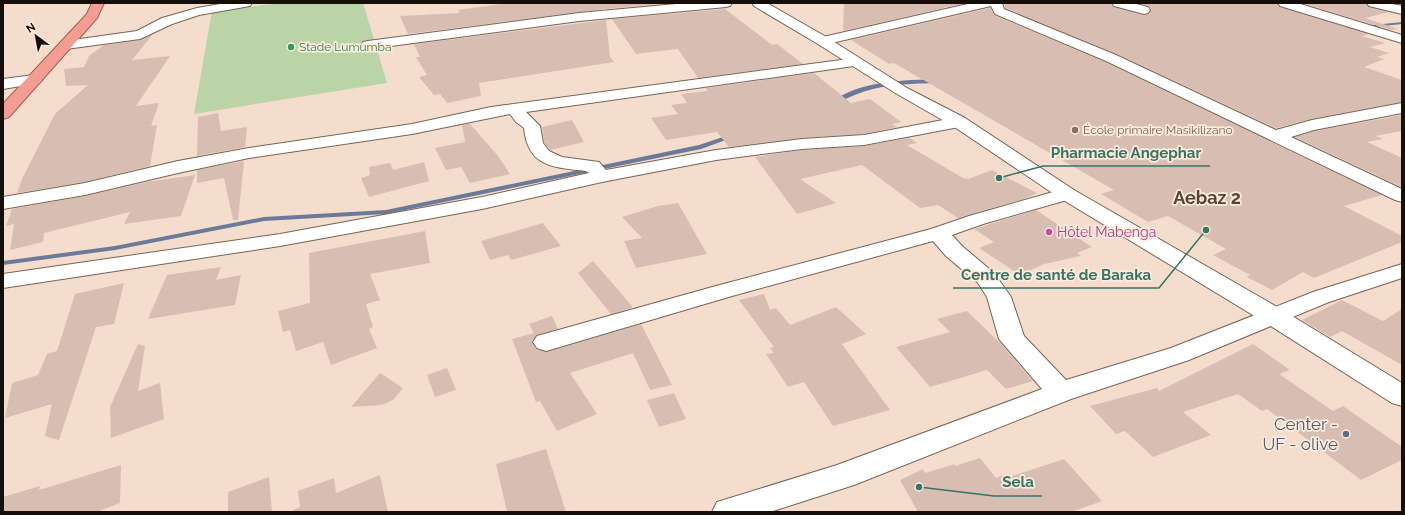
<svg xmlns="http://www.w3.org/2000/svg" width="1405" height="515" viewBox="0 0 1405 515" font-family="Raleway,sans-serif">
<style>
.green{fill:#bad4a8}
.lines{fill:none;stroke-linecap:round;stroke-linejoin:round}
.stream{fill:#6b7a98;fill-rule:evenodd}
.building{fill:#d8beb2}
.minor-casing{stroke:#776455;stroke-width:2}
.tertiary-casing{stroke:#776455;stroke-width:2}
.trunk-casing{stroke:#a55c51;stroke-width:2}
.minor{fill:#fff;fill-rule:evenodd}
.tertiary{fill:#fff;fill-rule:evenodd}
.trunk{fill:#f49e93;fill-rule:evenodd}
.leisure-dot{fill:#2e9e5b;stroke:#feebdd;stroke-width:1.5}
.education-dot{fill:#8d6e63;stroke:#feebdd;stroke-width:1.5}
.hotel-dot{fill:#d1479c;stroke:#feebdd;stroke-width:1.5}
.service-dot{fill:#5c6f8a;stroke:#feebdd;stroke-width:1.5}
.labels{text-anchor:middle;stroke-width:3.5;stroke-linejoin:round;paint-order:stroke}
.far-leisure-label{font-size:12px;fill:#27864d;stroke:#feebdd;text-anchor:start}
.far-education-label{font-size:12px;fill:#785e54;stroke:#feebdd;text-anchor:start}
.hotel-label{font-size:14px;fill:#b23c85;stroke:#feebdd;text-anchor:start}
.near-service-label{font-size:17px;fill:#4e5e75;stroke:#feebdd;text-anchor:end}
.district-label{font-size:18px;font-weight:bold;fill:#574536;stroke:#feebdd}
.leader{fill:none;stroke:#347565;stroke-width:1.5}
.callout-dot{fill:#347565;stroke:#feebdd;stroke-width:1.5}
.callout-label{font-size:15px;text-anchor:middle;font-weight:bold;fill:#347565;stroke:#feebdd;stroke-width:3.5;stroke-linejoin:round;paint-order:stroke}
</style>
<rect width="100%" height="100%" fill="#f4ddcc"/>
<polygon class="green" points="281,3 363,3 387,83 194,114 212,11"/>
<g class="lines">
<g class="stream">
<polygon points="1402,22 1402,24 1346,30 1342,32 1340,31 1345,28"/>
<path d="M937 79 939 80V82C930 84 920 83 911 84 884 85 861 90 838 103L833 102C856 81 907 80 937 79Z"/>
<polygon points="732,134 734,135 734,137 701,149 386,214 264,221 115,250 3,265 3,261 115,246 264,217 386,210 699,145"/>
</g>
</g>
<g class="building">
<polygon points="508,3 671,3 605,9 604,7 604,9 408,34 400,16 460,13 458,10"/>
<polygon points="844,3 965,3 843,31"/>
<polygon points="1004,3 1111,3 1114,7 1144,15 1149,14 1151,9 1148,6 1138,3 1277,3 1280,7 1369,34 1362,36 1385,43 1370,47 1389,53 1377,57 1384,59 1364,67 1402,80 1402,102 1312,119 1276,128 1117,54 1005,8"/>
<polygon points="1302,3 1366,3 1369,7 1389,12 1365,18 1398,29 1391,30"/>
<polygon points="990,8 994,15 1105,62 1382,195 1344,206 1402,236 1402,242 1314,278 1303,272 1272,290 1247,277 1250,275 1213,255 1226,249 1168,216 1148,222 1101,194 1114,190 894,63 889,64 851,40"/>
<polygon points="725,9 772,45 777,44 803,64 698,78 678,49 636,54 612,19"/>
<polygon points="606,20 610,57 614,62 479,83 481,96 447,103 440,94 434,95 419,77 427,75 416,57 420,57 414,44"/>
<polygon points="153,34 132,60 170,56 136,106 159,103 151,126 157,125 150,166 85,182 17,193 22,179 55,114 88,85 66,86 64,69 84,67 89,56 104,45 140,40"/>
<polygon points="814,73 851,103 870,99 901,122 892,124 897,127 864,134 802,138 729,147 717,132 666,140 651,118 678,114 671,105 687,103 681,94 707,91 706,88"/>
<polygon points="218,113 221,131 247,127 245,147 197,156 198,117"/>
<polygon points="1402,115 1402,131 1375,136 1383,139 1367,142 1402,158 1402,187 1295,137 1314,131"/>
<polygon points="572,120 584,142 550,150 544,142 542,127"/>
<polygon points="470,124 498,156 510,174 470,183 461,167 446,170 435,148 465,142 462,125"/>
<polygon points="910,138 917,143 907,145 963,178 968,179 992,170 1037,193 1024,199 958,218 938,205 920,208 862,165 800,179 836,203 797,214 755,157 802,150 864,146"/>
<polygon points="244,161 238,220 233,220 224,178 197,183 197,170"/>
<polygon points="424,162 429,181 369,197 361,178 370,175 369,167 390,163 393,170"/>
<polygon points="195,175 181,216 124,224 130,212 44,233 43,242 10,250 14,224 6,226 12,209 85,196 147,182"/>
<polygon points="678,203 707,254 636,268 624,241 642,238 622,217 658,206"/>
<polygon points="1036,210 1092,247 1077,253 1081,256 1044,264 1020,275 979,248 994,242 974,229"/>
<polygon points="543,223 561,246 511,260 508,255 490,260 481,241"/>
<polygon points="425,231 430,263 370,274 380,300 366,304 373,327 369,329 377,348 331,365 323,342 296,351 290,330 283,332 278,311 310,303 309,253"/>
<polygon points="593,261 632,306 632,308 611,314 578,273"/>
<polygon points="221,267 216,280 241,275 235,305 148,319 167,275"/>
<polygon points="124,283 114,324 96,327 59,440 45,436 52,404 5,418 12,383 38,375 47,354 57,351 75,294"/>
<polygon points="764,294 770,310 776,308 790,325 836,307 866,334 842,344 890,410 833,426 804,382 788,387 766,354 774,353 770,348 774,347 739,300"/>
<polygon points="1342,300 1383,321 1402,309 1402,365 1342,331 1330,337 1302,320"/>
<polygon points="967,311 1001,344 1033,381 1006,389 987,370 930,387 896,347 950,332 937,319"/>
<polygon points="552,316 558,329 537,335 532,341 536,349 546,352 641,324 672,385 650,390 633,353 570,373 597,414 557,431 540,401 536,402 512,339 534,333 529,324"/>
<polygon points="138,344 145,346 138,391 160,383 164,419 111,438 110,407"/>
<polygon points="1253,344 1290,370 1279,374 1333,411 1343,406 1402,447 1402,460 1361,480 1267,409 1262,411 1238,394 1183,412 1211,435 1153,457 1125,431 1116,434 1090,406 1157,388 1159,391"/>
<polygon points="447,368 456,390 435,397 427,375"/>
<polygon points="380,373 403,388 393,400 382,405 351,407"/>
<polygon points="674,393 686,419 659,427 647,400"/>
<polygon points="546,449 566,512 507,512 496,464"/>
<polygon points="980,458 996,478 1003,475 1006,478 1064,459 1102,501 1071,512 918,512 900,480 923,469 925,473 955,464 955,466"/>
<polygon points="121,465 120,503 97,512 3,512 3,497 40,486 39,490"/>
<polygon points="380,475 388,512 291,512 291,511 300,507 298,491 334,478 336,493"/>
<polygon points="269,477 272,512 228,512 228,492"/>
</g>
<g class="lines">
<g class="minor-casing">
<g id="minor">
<polygon points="226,3 252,3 250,6 199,15 172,24 140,39 66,49 61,48 59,45 61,42 66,41 137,31 162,18 197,8"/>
<polygon points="687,3 732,3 730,6 726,7 579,21 368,49 363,48 361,45 363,42 368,41 579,13"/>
<polygon points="972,3 1002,3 1004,9 1116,55 1276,130 1312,120 1402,103 1402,113 1314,130 1291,137 1402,189 1402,202 1395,200 1106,61 995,14 991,6 823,45 818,44 816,41 818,38 823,37"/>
<polygon points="1112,3 1132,3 1148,7 1150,10 1148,13 1144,14 1114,6"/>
<polygon points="1278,3 1297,3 1402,35 1402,43 1280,6"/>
<polygon points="1367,3 1388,3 1402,6 1402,14 1369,6"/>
<path d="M856 58 861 59 863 62 861 65 526 112 540 126 543 143 549 151 562 157 599 162 606 170 716 150 802 139 864 135 959 117 965 118 967 122 965 126 959 127 864 145 802 149 716 160 602 182 482 209 280 246 3 288V274L280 234 482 197 589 173 586 171C554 167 528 168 524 128L516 122 510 114 412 134 249 158 178 173 85 195 3 209V197L85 183 178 161 249 148 412 124 491 107Z"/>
<polygon points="34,75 39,77 42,80 39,83 3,89 3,79"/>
<polygon points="1067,188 1074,190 1077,194 1074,198 983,224 952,235 962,246 994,273 1011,297 1024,336 1066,380 1171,348 1313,292 1402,264 1402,278 1329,302 1189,360 1071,399 854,485 770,512 712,512 717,502 837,465 1042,389 999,339 987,297 978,283 946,256 933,241 732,296 546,351 537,348 533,342 537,336 716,286 931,229 969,216"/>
</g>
</g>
<g class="tertiary-casing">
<polygon id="tertiary" points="752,3 767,3 828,38 907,88 965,118 1074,190 1284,311 1402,383 1402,406 1392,403 1266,323 1060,198 953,126 897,94 818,44 754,6"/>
</g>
<g class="trunk-casing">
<polygon id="trunk" points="92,3 104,3 97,18 9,117 3,119 3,104 87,14"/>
</g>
<use href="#minor" class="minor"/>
<use href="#tertiary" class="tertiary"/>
<use href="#trunk" class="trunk"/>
</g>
<circle class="leisure-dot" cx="291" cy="47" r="4"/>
<circle class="education-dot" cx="1075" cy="130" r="4"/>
<circle class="hotel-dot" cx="1049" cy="232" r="4"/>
<circle class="service-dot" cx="1346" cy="434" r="4"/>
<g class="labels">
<g class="far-leisure-label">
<text x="299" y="51">Stade Lumumba</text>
</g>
<g class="far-education-label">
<text x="1083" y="134">École primaire Masikilizano</text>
</g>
<g class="hotel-label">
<text x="1057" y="237">Hôtel Mabenga</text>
</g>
<g class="near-service-label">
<text x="1338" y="430">Center -<tspan x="1338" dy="20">UF - olive</tspan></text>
</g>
<g class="district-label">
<text x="1207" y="204">Aebaz 2</text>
</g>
</g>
<path class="leader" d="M999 178L1043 166H1210M1206 230L1159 288H953M919 487L994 496H1042"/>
<g class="callout-dot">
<circle cx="999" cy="178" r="4"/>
<circle cx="1206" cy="230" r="4"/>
<circle cx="919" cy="487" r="4"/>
</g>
<g class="callout-label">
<text x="1126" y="158">Pharmacie Angephar</text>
<text x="1056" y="280">Centre de santé de Baraka</text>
<text x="1018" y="487">Sela</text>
</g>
<rect width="1405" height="515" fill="none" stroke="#160f09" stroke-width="8"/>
<g transform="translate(36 36) rotate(328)" stroke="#feebdd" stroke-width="3" paint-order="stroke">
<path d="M0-3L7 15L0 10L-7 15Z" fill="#160f09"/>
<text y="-6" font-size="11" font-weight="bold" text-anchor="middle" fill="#160f09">N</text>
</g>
</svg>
